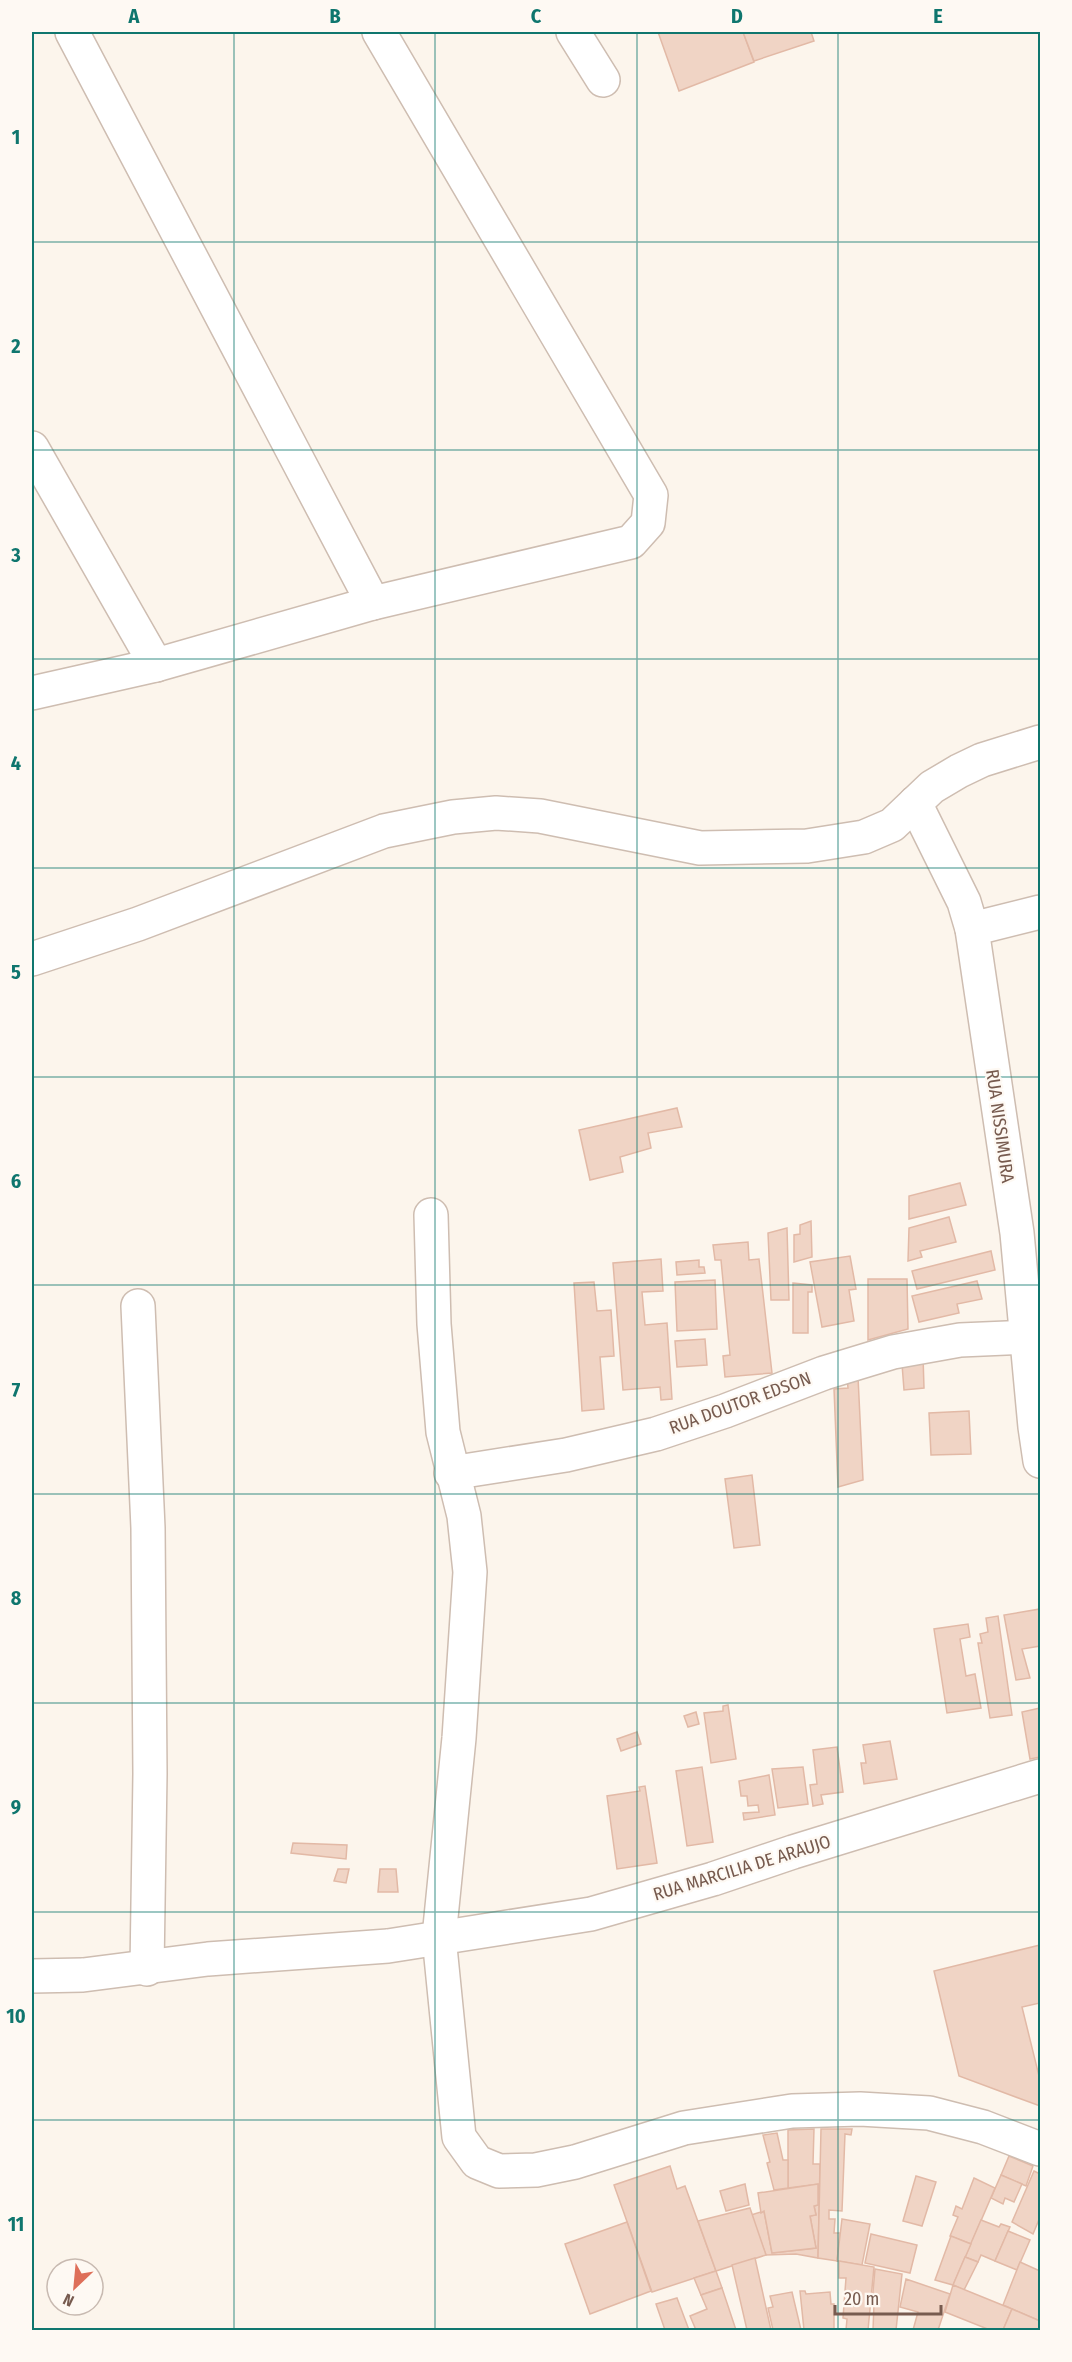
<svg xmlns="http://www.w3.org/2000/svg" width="1072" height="2362" viewBox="0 0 1072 2362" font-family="'Fira Sans Condensed',sans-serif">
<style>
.building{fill:#f0d4c5;stroke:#e2b9a6;stroke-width:1.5}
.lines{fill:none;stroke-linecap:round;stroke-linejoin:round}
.minor-casing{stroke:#cebdb1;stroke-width:36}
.minor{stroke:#fff;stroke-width:33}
.grid{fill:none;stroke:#0f766e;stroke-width:1.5;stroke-opacity:0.55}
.labels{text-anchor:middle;stroke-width:4.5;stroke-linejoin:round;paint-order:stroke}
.street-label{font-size:18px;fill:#775b4f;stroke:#fef9f3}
.neatline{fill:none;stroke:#0f766e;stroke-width:2}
.grid-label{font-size:20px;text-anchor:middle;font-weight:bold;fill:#0f766e}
</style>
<rect width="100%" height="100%" fill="#fcf5ec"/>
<g class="building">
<polygon points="658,32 743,32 754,62 679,91"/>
<polygon points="743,32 811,32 814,41 754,61"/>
<polygon points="677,1108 682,1127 648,1133 651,1148 620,1157 623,1172 590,1180 579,1130"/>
<polygon points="960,1183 966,1205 909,1219 909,1196"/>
<polygon points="949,1217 956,1242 920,1251 922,1257 908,1261 909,1228"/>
<polygon points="811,1221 812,1257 794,1262 794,1235 800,1234 800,1225"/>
<polygon points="787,1228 789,1300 771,1300 768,1233"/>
<polygon points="748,1242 749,1260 759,1259 772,1373 725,1377 723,1356 730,1355 721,1260 715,1260 713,1245"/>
<polygon points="991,1251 995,1270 917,1289 912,1271"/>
<polygon points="850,1256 856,1289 849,1290 854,1321 822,1327 810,1262"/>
<polygon points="661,1259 663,1291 642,1292 645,1325 667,1323 672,1399 661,1400 660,1387 623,1390 613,1263"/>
<polygon points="699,1260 699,1267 704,1267 705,1273 677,1275 676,1262"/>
<polygon points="868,1279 907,1279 908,1329 868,1340"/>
<polygon points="715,1280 717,1329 677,1331 675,1282"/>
<polygon points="977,1281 982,1299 957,1304 959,1313 919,1322 912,1296"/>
<polygon points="594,1282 597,1311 611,1310 614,1356 600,1357 604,1409 582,1411 574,1283"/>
<polygon points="793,1283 812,1285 812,1292 808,1292 808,1333 793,1333"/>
<polygon points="705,1339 707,1365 677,1367 675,1341"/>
<polygon points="923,1356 924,1388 904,1390 902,1364"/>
<polygon points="847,1377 858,1377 863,1480 838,1487 834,1389 848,1388"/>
<polygon points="969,1411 971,1454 931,1455 929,1413"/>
<polygon points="752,1475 760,1545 734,1548 725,1479"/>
<polygon points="1040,1609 1040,1646 1022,1649 1030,1678 1016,1680 1004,1615"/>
<polygon points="998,1616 1012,1715 990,1718 978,1643 982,1643 980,1634 988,1632 986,1618"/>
<polygon points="968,1624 970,1637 960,1639 966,1676 975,1674 981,1708 947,1713 934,1629"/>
<polygon points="728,1705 736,1759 711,1763 704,1713 723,1711 723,1706"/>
<polygon points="1040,1708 1040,1757 1030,1759 1022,1712"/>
<polygon points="696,1712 699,1724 688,1727 684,1716"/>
<polygon points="637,1732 641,1744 621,1751 617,1739"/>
<polygon points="890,1741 897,1779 864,1784 861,1763 866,1763 863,1745"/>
<polygon points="837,1747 843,1792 821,1795 823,1804 813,1806 810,1785 817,1784 813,1750"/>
<polygon points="702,1767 713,1842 687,1846 676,1771"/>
<polygon points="803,1767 808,1804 778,1808 772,1769"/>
<polygon points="769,1775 775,1815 744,1820 743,1813 759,1812 758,1805 748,1806 747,1796 741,1796 739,1781"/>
<polygon points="645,1786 657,1863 617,1869 607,1796 640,1791 639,1787"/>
<polygon points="293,1843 347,1845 346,1859 291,1853"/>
<polygon points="338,1869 349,1869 346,1883 334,1881"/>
<polygon points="380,1869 396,1869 398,1892 378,1892"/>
<polygon points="1040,1945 1040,2003 1022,2007 1040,2080 1040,2106 959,2076 934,1971"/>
<polygon points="814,2129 813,2164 820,2164 818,2258 796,2254 766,2255 751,2215 764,2211 772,2253 816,2248 810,2216 816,2215 814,2206 818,2205 818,2184 788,2188 788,2130"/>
<polygon points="821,2129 852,2129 851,2135 845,2134 842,2211 829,2210 829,2219 835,2219 834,2233 840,2233 837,2261 818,2258"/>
<polygon points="777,2133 783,2160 788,2160 788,2188 774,2190 767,2163 770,2162 763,2135"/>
<polygon points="1009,2156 1033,2166 1026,2186 1001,2175"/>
<polygon points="670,2166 677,2189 685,2186 716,2271 652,2292 614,2185"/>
<polygon points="1034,2171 1040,2174 1040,2217 1033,2234 1012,2222"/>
<polygon points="1001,2175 1022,2184 1014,2202 1005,2198 1003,2204 991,2198"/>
<polygon points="916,2176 936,2182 922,2226 903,2221"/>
<polygon points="974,2178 995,2188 971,2244 950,2236 958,2217 953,2215 956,2206 962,2209"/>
<polygon points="745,2184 749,2205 726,2211 720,2191"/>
<polygon points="818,2184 818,2205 814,2206 816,2215 810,2216 816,2248 772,2253 764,2211 761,2213 758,2193"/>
<polygon points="750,2208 766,2255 716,2271 698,2221"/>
<polygon points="842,2219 870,2224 862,2265 837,2261"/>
<polygon points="981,2220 999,2227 1001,2224 1010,2227 995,2261 981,2255 978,2262 965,2257"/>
<polygon points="627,2222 651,2291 590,2314 565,2244"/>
<polygon points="1008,2231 1030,2240 1017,2270 995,2261"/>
<polygon points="871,2234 917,2245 910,2273 865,2263"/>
<polygon points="951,2236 971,2244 953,2285 935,2280"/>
<polygon points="965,2257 978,2262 964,2290 953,2285"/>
<polygon points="755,2258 771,2330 747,2330 732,2265"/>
<polygon points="839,2261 874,2267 868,2330 846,2330 847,2319 843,2318 846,2278 839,2278"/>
<polygon points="1020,2262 1040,2271 1040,2321 1003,2305"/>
<polygon points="875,2269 902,2274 896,2330 873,2330 874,2303 872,2303"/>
<polygon points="716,2271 722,2288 701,2295 694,2278"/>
<polygon points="906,2279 950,2294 938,2330 913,2330 918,2312 900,2307"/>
<polygon points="953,2285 1012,2309 1003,2330 990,2330 945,2312"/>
<polygon points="722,2288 736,2330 696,2330 690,2316 707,2309 701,2295"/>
<polygon points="800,2291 805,2291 806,2294 830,2292 831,2304 834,2304 834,2330 804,2330"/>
<polygon points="792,2292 801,2330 773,2330 768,2308 773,2307 770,2296"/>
<polygon points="677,2298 689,2330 665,2330 656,2304"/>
<polygon points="1012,2309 1040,2321 1040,2330 1003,2330"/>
</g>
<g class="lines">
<g class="minor-casing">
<g id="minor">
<polyline points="72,32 373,603"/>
<polyline points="573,32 603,80"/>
<polyline points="32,448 156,665"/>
<polyline points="32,693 156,665 373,603 631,542 648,523 651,495 379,32"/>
<polyline points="915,803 964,902 972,929 1017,1233 1035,1427 1040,1461"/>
<polyline points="972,929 1040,912"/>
<polyline points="32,959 138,924 384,831 453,817 496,813 540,816 700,848 807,846 864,837 892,825 932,787 959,771 982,760 1040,742"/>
<polyline points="431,1215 434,1324 443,1432 464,1516 470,1572 459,1738 439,1937 459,2137 477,2162 499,2171 536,2170 575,2162 684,2128 792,2111 860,2109 929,2113 983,2127 1040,2149"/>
<polyline points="138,1306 148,1528 150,1774 147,1969"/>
<polyline points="451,1473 566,1455 656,1434 725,1411 824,1373 893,1352 960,1340 1028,1337"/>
<polyline points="32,1976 83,1975 208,1959 388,1946 591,1914 713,1879 793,1852 1040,1776"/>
</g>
</g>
<use href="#minor" class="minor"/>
</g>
<path class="grid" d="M234 32V2330M435 32V2330M637 32V2330M838 32V2330M32 242H1040M32 450H1040M32 659H1040M32 868H1040M32 1077H1040M32 1285H1040M32 1494H1040M32 1703H1040M32 1912H1040M32 2120H1040"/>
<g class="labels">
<g class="street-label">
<text transform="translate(1000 1126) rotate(82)" y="6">RUA NISSIMURA</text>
<text transform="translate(740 1403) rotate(-20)" y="6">RUA DOUTOR EDSON</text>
<text transform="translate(742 1868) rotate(-17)" y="6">RUA MARCILIA DE ARAUJO</text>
</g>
</g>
<rect width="1072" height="2362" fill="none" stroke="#fef9f3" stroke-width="66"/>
<g transform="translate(75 2287) rotate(206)"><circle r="28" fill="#fef9f3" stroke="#c8bab1" stroke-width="1.5"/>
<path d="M0-4.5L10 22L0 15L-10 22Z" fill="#de6f59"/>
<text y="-9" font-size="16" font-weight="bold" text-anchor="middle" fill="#775b4f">N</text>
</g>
<path d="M835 2305v9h106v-9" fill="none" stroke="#775b4f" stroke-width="3"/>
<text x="844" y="2305" font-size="18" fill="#775b4f" stroke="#fef9f3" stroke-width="4.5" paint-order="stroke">20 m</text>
<rect x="33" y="33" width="1006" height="2296" class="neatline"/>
<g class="grid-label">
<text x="134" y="23">A</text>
<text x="335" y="23">B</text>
<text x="536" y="23">C</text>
<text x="737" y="23">D</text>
<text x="938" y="23">E</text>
<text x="16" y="144">1</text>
<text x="16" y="353">2</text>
<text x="16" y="562">3</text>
<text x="16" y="770">4</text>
<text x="16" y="979">5</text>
<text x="16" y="1188">6</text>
<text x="16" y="1397">7</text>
<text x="16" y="1605">8</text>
<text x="16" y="1814">9</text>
<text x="16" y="2023">10</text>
<text x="16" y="2231">11</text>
</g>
</svg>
